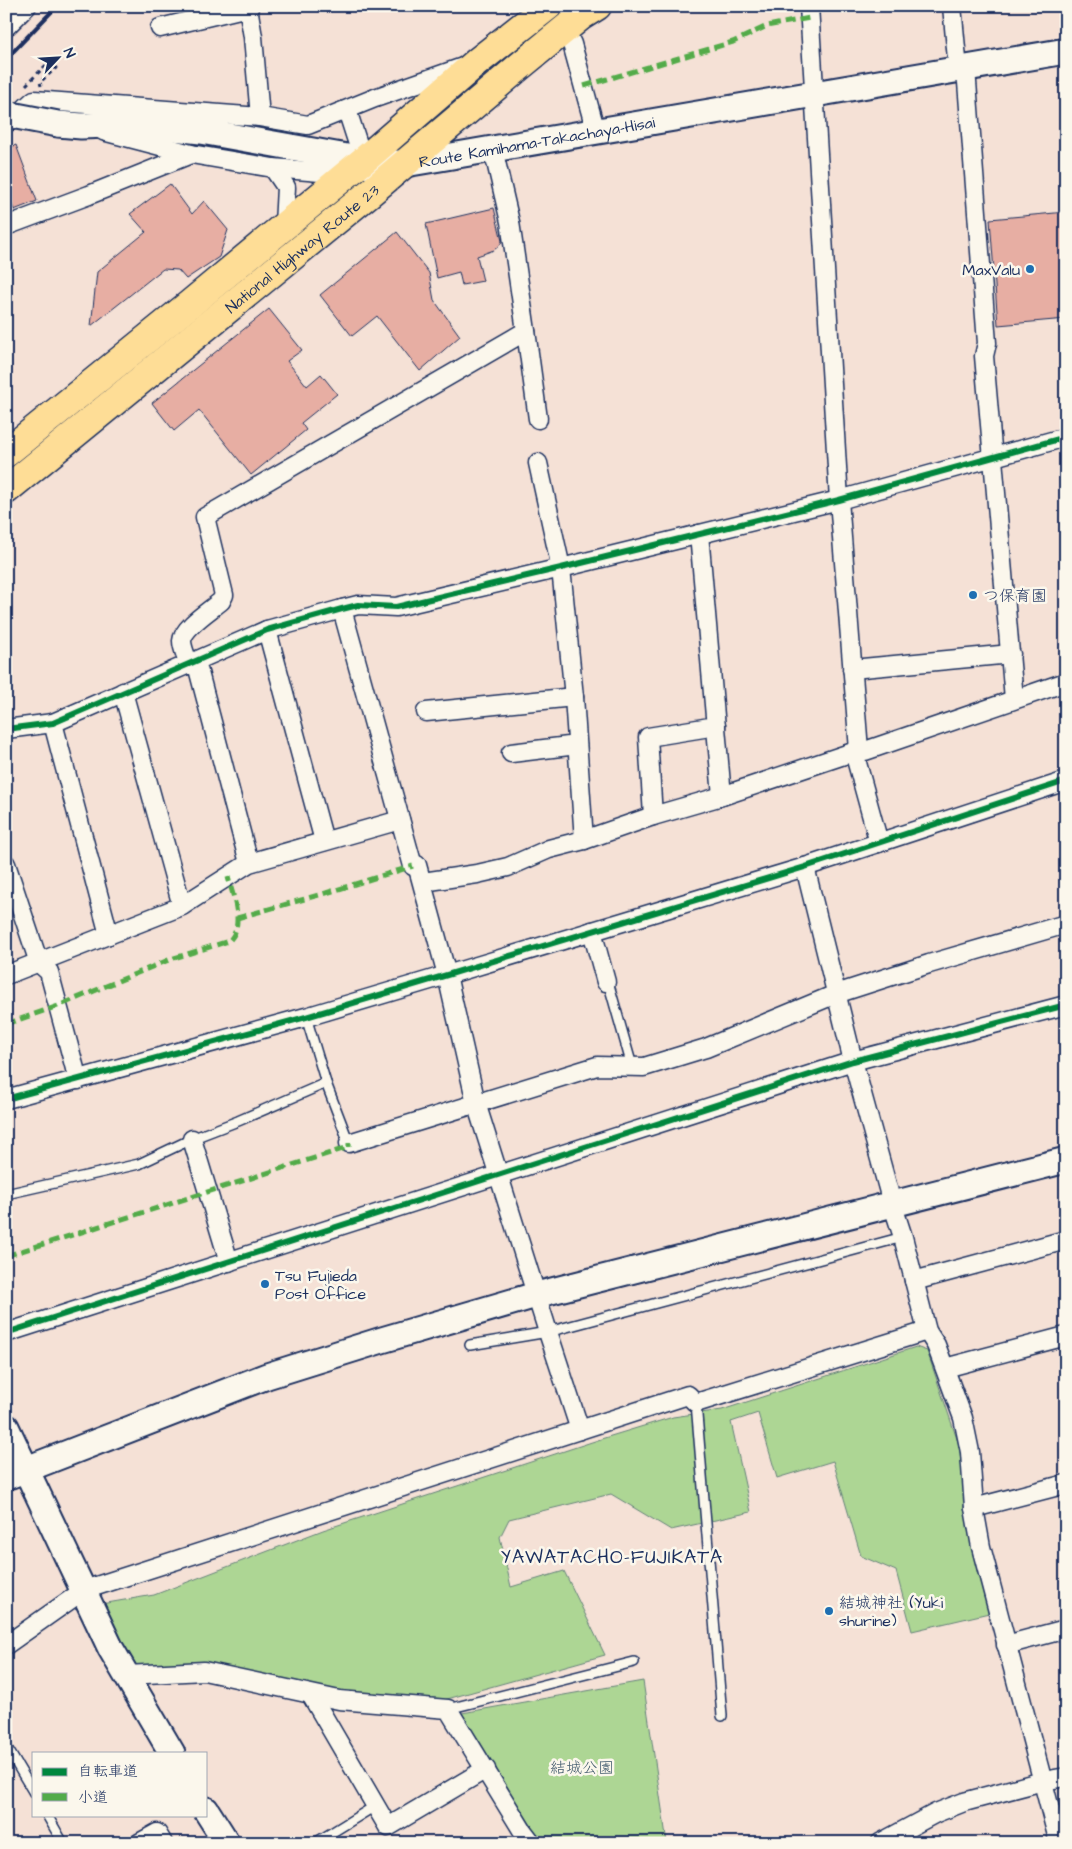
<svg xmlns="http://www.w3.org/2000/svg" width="1072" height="1849" viewBox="0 0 1072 1849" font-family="'Architects Daughter','Klee One',sans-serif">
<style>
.green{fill:#add694;stroke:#648279}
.building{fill:#e7aea3;stroke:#1b2f5e}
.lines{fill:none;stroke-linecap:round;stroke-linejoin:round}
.lane-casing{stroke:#1b2f5e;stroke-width:12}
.street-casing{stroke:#1b2f5e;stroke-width:21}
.secondary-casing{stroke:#1b2f5e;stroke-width:29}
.highway-casing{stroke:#1b2f5e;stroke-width:31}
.path{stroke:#1b2f5e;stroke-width:3;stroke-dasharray:4 4;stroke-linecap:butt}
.lane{stroke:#fbf7ec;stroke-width:9}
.street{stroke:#fbf7ec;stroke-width:18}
.secondary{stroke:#fbf7ec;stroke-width:25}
.highway{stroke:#fedd96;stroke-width:28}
.rail{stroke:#1b2f5e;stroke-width:4}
.secondary-bridge-casing{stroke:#1b2f5e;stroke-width:29;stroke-linecap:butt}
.secondary-bridge{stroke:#fbf7ec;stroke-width:25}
.quiet{stroke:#52ab49;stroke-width:5;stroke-dasharray:10 5;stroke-linecap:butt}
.cycleway-casing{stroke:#fbf7ec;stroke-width:9}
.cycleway{stroke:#00873e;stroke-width:6}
.poi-dot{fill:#1f6fb2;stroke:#fbf7ec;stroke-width:2}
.labels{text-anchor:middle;stroke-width:5;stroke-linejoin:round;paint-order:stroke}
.street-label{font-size:16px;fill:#1b2f5e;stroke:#fbf7ec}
.poi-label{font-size:16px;fill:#1b2f5e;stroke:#fbf7ec;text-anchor:start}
.park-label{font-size:16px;fill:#40596c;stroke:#fbf7ec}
.quarter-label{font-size:19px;letter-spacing:1px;fill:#1b2f5e;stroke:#fbf7ec}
</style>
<rect width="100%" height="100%" fill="#f5e1d6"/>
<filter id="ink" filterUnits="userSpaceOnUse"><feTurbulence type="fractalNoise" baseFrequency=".02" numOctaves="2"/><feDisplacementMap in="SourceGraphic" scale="10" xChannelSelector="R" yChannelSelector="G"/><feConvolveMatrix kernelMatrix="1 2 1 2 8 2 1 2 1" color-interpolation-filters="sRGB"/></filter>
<g filter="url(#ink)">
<g class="green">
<polygon points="916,1347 927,1351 959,1445 973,1549 989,1613 912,1631 896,1571 861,1556 833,1461 777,1478 758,1413 731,1422 751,1512 671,1530 611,1494 509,1519 500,1537 511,1587 564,1571 605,1655 440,1701 341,1693 204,1663 129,1665 101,1604 154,1595 323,1530 601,1439 673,1417 722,1410"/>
<polygon points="643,1681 667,1843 542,1843 462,1713"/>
</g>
<g class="building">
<polygon points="16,145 37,201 14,210 10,199 6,200 6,149"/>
<polygon points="170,184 192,214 204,201 228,230 219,257 186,279 178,270 163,269 91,326 97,272 146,232 130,214"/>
<polygon points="494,208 502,241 500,245 494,250 477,256 483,281 462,285 459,272 437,278 426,224"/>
<polygon points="1066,212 1066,319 998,325 990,219"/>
<polygon points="397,232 429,273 434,300 460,336 420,371 377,316 352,336 320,295"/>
<polygon points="269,309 302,350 287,361 307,386 321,374 337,394 301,423 306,430 251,475 199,410 174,431 152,403"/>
</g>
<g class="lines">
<g class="lane-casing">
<g id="lane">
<polyline points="606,982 609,985 632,1066"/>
<polyline points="306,1017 326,1083 349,1143"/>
<polyline points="6,1194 139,1164 194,1138 238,1121 326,1083"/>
<polyline points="470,1345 548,1332 903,1237"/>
<polyline points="696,1403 722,1716"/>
<polyline points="448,1709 634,1662"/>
<polyline points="6,1746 34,1793"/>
<polyline points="47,1815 63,1843"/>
<polyline points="315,1843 375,1806"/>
</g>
</g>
<g class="street-casing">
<g id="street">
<polyline points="809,6 839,500 859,750 865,751 1066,682"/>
<polyline points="952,6 958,70"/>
<polyline points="6,27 27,6"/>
<polyline points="160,28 248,7 253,37 260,117"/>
<polyline points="565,29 572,44 596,132"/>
<polyline points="966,69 987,343 984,356 1014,699"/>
<polyline points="347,110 366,169"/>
<polyline points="11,121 34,100 260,117 308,125 375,98 463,67"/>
<polyline points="103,131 191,154 273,168 320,172 354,163"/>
<polyline points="273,168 286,187 284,225"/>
<polyline points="6,226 89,195 191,154"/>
<polyline points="526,331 538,419"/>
<polyline points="538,463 561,568 574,697 584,840"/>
<polyline points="699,534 722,796"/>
<polyline points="342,609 413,866"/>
<polyline points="267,630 324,841"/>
<polyline points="196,661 249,863"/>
<path d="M189 665C187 658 182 648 182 641 183 627 211 610 221 601L224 595 205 517 526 331 510 222 493 149"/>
<polyline points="852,669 1011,654"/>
<polyline points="123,692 182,906"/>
<polyline points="426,712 574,697"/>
<polyline points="53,723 109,935"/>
<polyline points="6,729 53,723 267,630 342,609 358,605 396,607 561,568 839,500 1066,437"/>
<polyline points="854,752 879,843"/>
<polyline points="511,753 577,745"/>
<polyline points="653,816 648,737 716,726"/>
<polyline points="6,864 39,963 49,972 78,1080"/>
<polyline points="417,865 447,975 476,1103 548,1332 580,1430"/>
<polyline points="805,867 853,1061 892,1203 903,1237 927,1331 936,1345 963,1418 970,1452 974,1508 981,1547 1059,1843"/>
<polyline points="423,882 477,874 508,867 549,849 584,840 653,816 722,796 859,750"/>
<polyline points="592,931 606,982"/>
<polyline points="6,975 182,906 249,863 400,820"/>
<polyline points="6,1099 306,1017 447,975 805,867 1066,781"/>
<polyline points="192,1139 229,1262"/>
<polyline points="349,1143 597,1066 644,1067 706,1048 836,994 929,964 1066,924"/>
<polyline points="914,1281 1066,1240"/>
<polyline points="6,1333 853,1061 1066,1005"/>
<polyline points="945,1368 1066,1336"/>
<polyline points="974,1508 1066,1484"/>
<polyline points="6,1645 84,1590 688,1395 696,1403 927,1331"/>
<polyline points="1006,1645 1066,1629"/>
<polyline points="127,1675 204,1671 339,1700 448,1709 522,1830 532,1843"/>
<polyline points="311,1695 388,1827 486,1769"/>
<polyline points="139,1843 157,1833 163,1843"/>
<polyline points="880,1843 936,1813 964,1802 1043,1781 1066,1777"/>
</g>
</g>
<g class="secondary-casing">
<g id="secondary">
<path id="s1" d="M58 124 81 126 137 124 201 131 364 160 405 164 1066 51"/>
<polyline points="6,1427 111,1649 172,1753"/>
<polyline points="6,1477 267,1376 382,1340 536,1295 1066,1160"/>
<polyline points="206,1810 227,1843"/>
</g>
</g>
<g class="highway-casing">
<g id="highway">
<polyline points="6,453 190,304 364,160 477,62 548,6"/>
<path id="s2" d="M6 490 372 191 520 66 581 16 597 6"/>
</g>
</g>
<polyline class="path" points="26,85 49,62 56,68 40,82 41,86"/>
<use href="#lane" class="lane"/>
<use href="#street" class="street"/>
<use href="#secondary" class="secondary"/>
<use href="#highway" class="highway"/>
<polyline class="rail" points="6,59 57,6"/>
<g class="secondary-bridge-casing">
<polyline id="secondary-bridge" points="6,114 58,124"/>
</g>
<use href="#secondary-bridge" class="secondary-bridge"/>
<g class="quiet">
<polyline points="584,86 733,42 767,26 810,18"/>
<polyline points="237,918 326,893 413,866"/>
<path d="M6 1024 58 1006 171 959 229 941C245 926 233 896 228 877"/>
<polyline points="6,1256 349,1147 349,1143"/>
</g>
<g class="cycleway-casing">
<g id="cycleway">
<polyline points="6,729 53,723 267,630 342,609 358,605 396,607 561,568 839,500 1066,437"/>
<polyline points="6,1099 306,1017 447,975 805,867 1066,781"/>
<polyline points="6,1333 853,1061 1066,1005"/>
</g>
</g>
<use href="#cycleway" class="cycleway"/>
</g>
</g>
<g class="poi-dot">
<circle cx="1030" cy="269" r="5"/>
<circle cx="973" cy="595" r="5"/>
<circle cx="265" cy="1284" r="5"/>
<circle cx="829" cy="1611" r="5"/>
</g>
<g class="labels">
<g class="street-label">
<text dy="6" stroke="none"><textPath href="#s1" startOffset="484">Route Kamihama-Takachaya-Hisai</textPath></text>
<text dy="6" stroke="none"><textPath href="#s2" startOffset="382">National Highway Route 23</textPath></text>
</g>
<g class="poi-label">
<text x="1020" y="275" text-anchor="end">MaxValu</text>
<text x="983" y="601">つ保育園</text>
<text x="275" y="1281">Tsu Fujieda<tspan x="275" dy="18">Post Office</tspan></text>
<text x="839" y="1608">結城神社 (Yuki<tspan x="839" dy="18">shurine)</tspan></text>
</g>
<g class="park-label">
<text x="582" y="1773">結城公園</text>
</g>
<g class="quarter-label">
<text x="612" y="1563">YAWATACHO-FUJIKATA</text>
</g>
</g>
<rect width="1072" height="1849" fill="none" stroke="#fbf7ec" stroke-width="25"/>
<rect x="12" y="12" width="1047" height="1824" fill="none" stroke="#1b2f5e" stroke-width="2" filter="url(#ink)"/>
<rect x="32" y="1752" width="175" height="65" fill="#fbf7ec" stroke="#a1a7b3"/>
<rect x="42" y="1768" width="25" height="8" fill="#00873e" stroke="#a1a7b3"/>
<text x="78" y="1776" font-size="15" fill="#1b2f5e">自転車道</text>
<rect x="42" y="1793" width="25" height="8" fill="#52ab49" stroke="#a1a7b3"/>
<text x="78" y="1802" font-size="15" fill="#1b2f5e">小道</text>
<g transform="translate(58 58) rotate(65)" stroke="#fbf7ec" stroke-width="4" paint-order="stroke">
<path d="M0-4L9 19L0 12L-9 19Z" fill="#1b2f5e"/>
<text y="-8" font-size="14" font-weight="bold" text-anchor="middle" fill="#1b2f5e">N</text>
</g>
</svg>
